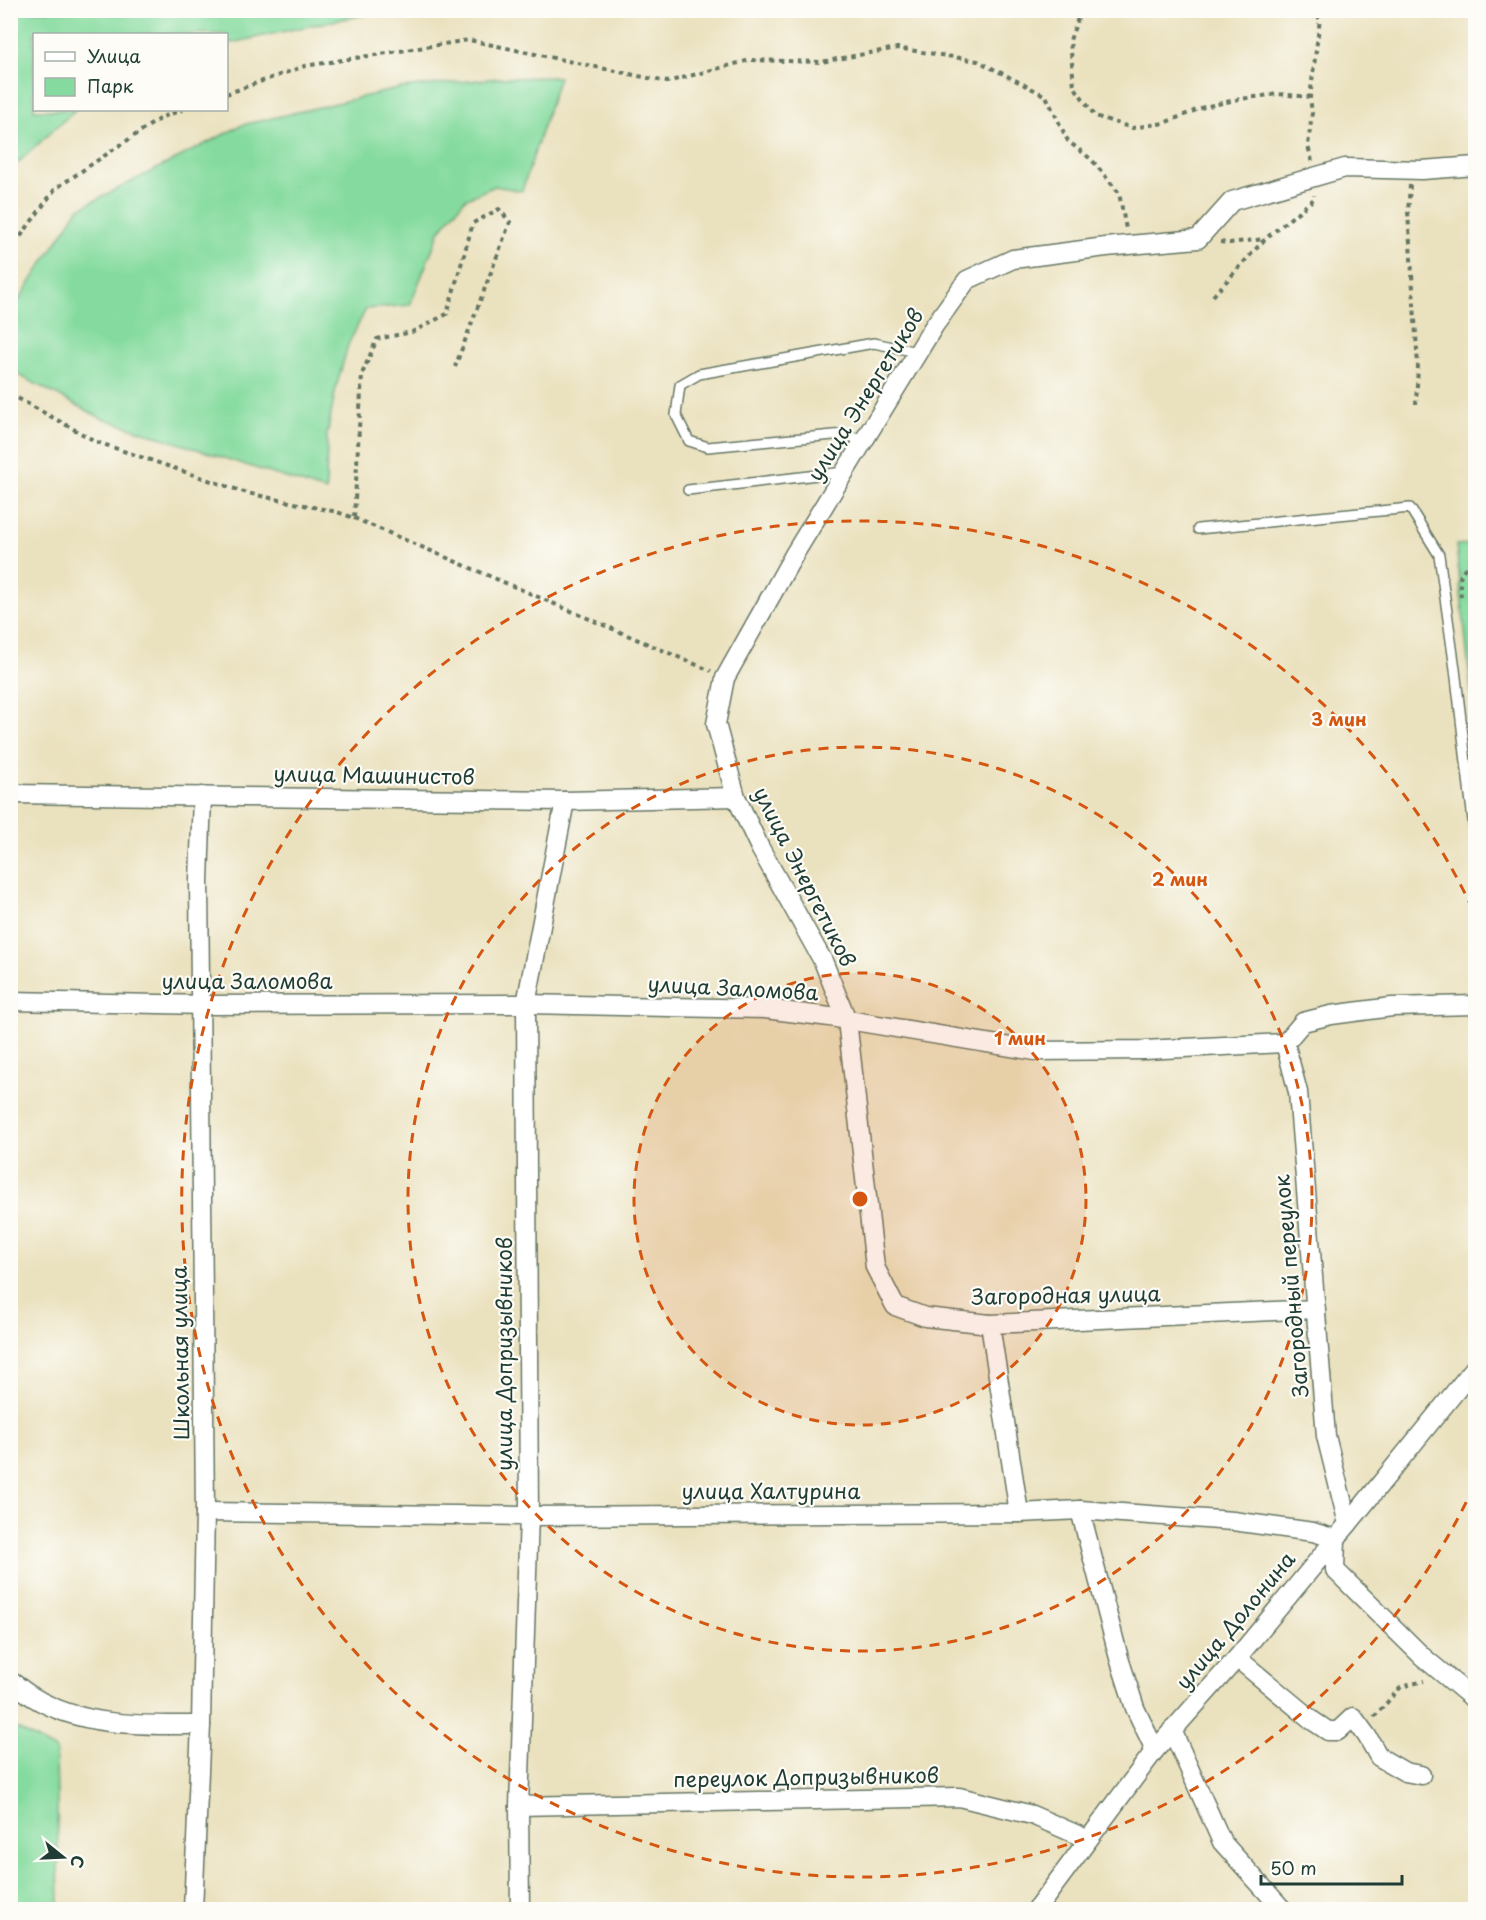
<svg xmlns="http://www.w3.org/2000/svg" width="1486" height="1920" viewBox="0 0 1486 1920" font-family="'Playpen Sans',sans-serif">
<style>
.green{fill:#85db9f;stroke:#528c6a;stroke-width:1.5}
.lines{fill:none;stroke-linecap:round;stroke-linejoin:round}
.service-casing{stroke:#667664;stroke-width:12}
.minor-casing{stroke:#667664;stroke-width:21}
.path{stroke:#667664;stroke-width:4;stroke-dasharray:4.5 4.5;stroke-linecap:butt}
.service{stroke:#fff;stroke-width:9}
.minor{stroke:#fff;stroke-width:18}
.ring{fill:none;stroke:#d45610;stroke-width:3;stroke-dasharray:10 8}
.labels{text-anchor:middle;stroke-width:4.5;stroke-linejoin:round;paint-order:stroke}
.street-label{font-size:21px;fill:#1f3d34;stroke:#fdfcf7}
.centre{fill:#d45610;stroke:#fdfcf7;stroke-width:3}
.ring-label{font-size:18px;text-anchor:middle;font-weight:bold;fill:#d45610;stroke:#fdfcf7;stroke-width:4.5;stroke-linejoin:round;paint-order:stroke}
</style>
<rect width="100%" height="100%" fill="#fdfcf7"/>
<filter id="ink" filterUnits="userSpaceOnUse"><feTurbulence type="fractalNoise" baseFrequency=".0167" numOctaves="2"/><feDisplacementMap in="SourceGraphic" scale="12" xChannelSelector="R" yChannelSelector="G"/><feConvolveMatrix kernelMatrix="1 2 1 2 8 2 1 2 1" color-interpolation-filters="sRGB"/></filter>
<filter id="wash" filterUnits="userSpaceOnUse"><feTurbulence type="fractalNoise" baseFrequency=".008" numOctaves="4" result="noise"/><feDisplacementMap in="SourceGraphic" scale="24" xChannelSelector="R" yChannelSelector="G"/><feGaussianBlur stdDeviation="1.35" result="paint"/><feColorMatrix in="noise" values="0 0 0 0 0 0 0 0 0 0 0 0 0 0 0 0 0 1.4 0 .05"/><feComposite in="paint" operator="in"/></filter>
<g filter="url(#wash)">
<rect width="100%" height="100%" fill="#eae1be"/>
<g class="green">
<polygon points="375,11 379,12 318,24 227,44 226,34 34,34 34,110 75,110 11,169 11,11"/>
<polygon points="559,77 522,191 495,186 465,199 440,230 410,305 366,309 348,345 336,388 327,435 326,491 101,418 11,371 11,312 78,209 242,125 401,88 499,78"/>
<polygon points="1475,544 1476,544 1475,729 1456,545"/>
<polygon points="10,1725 56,1750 59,1909 11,1909"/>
</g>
</g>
<g filter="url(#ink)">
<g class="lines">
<g class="service-casing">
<g id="service">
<polyline points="863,441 844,434 708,447 689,441 676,415 680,385 699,374 874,343 917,352"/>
<polyline points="688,490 844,472"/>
<polyline points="1198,529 1410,508 1439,555 1455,669 1476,846"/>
</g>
</g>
<g class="minor-casing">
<g id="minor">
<polyline points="10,794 565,801 736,797"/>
<polyline points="10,1001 207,1005 526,1004 765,1009 830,1017 1035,1051 1144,1050 1285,1043 1303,1022 1331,1015 1392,1007 1476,1005"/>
<polyline points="1285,1043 1298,1092 1326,1436 1348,1524"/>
<polyline points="1316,1309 990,1324 925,1317 895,1306 875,1267 847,1020 823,961 760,848 736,797 716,724 725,678 795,553 934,326 967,280 1013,259 1106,247 1198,239 1232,201 1345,168 1422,170 1476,166"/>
<polyline points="990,1324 1019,1513"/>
<polyline points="1080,1510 1119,1658 1135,1708 1155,1750"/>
<polyline points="205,1512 529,1516 1019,1513 1080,1510 1233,1521 1313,1532 1336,1539 1335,1570 1423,1657 1476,1701"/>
<polyline points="1237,1658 1313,1721 1328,1731 1338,1731 1353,1717 1367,1736 1379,1757 1405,1772 1421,1775"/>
<path d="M10 1681C18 1686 25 1692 33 1697 83 1728 145 1725 201 1725"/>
<polyline points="1172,1730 1222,1842 1283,1910"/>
<polyline points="519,1806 959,1797 1032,1815 1087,1839"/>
<polyline points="193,1910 201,1725 205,1512 199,881 202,796"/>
<polyline points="520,1910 519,1806 529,1516 526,1004 565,801"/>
<polyline points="1036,1910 1155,1750 1237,1658 1348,1524 1476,1366"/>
</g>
</g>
<g class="path">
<polyline points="1081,10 1070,40 1074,86 1095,116 1132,128 1164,123 1204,107 1240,99 1278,94 1310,97"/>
<polyline points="226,94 305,66 469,40 667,82 750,60 821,62 897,48 978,61 1046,96 1068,141 1092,160 1119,193 1126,229"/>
<polyline points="1312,161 1308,146 1312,113 1310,97 1320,19 1312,10"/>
<polyline points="1410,185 1408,212 1418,366 1416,404"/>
<polyline points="1220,242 1230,243 1265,239"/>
<polyline points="10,251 55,189 162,117 182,110"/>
<polyline points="1213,296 1265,239 1314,199 1314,195"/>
<polyline points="10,394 97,442 247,493 337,512 354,518 362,374 377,339 412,332 447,314 473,223 499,209 510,222 455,367"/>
<polyline points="354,518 711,671"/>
<path d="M1461 597C1459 579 1457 570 1476 561"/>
<polyline points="1374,1717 1401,1687 1424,1681"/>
</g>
<use href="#service" class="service"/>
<use href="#minor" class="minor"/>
</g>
</g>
<circle cx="860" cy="1199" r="226" fill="#d45610" fill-opacity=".12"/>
<g class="ring">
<circle cx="860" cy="1199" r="226"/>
<circle cx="860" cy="1199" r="452"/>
<path d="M1474 1486A678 678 0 1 1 1474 912"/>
</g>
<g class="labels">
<g class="street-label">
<text transform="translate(866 395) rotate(-58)" y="7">улица Энергетиков</text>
<text transform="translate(374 776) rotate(1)" y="7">улица Машинистов</text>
<text transform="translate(804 877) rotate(63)" y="7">улица Энергетиков</text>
<text x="247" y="989">улица Заломова</text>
<text transform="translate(733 989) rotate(3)" y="7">улица Заломова</text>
<text transform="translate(1292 1286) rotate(-95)" y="7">Загородный переулок</text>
<text transform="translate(1066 1296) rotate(-1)" y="7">Загородная улица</text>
<text transform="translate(181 1353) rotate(-91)" y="7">Школьная улица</text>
<text transform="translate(505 1354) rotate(-90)" y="7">улица Допризывников</text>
<text x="771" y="1499">улица Халтурина</text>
<text transform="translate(1236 1621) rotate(-50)" y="7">улица Долонина</text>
<text transform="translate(806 1778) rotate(-1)" y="7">переулок Допризывников</text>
</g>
</g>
<circle cx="860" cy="1199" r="9" class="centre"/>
<g class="ring-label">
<text x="1339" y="726">3 мин</text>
<text x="1180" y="886">2 мин</text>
<text x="1020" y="1045">1 мин</text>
</g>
<rect width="1486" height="1920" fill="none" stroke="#fdfcf7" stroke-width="36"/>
<rect x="33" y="33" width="195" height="78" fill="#fdfcf7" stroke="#a4b0a9" stroke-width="1.5"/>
<rect x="45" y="52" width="30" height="9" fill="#ffffff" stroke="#a4b0a9" stroke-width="1.5"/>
<text x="87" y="63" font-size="18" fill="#1f3d34">Улица</text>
<rect x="45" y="78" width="30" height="18" fill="#85db9f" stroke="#a4b0a9" stroke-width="1.5"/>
<text x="87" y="93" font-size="18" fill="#1f3d34">Парк</text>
<g transform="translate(63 1857) rotate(108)" stroke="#fdfcf7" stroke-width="4.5" paint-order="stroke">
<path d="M0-4.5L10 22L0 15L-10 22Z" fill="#1f3d34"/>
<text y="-9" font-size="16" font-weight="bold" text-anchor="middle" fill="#1f3d34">С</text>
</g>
<path d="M1261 1875v9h141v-9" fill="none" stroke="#1f3d34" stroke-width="3"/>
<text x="1270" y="1875" font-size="18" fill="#1f3d34" stroke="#fdfcf7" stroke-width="4.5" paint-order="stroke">50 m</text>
</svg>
